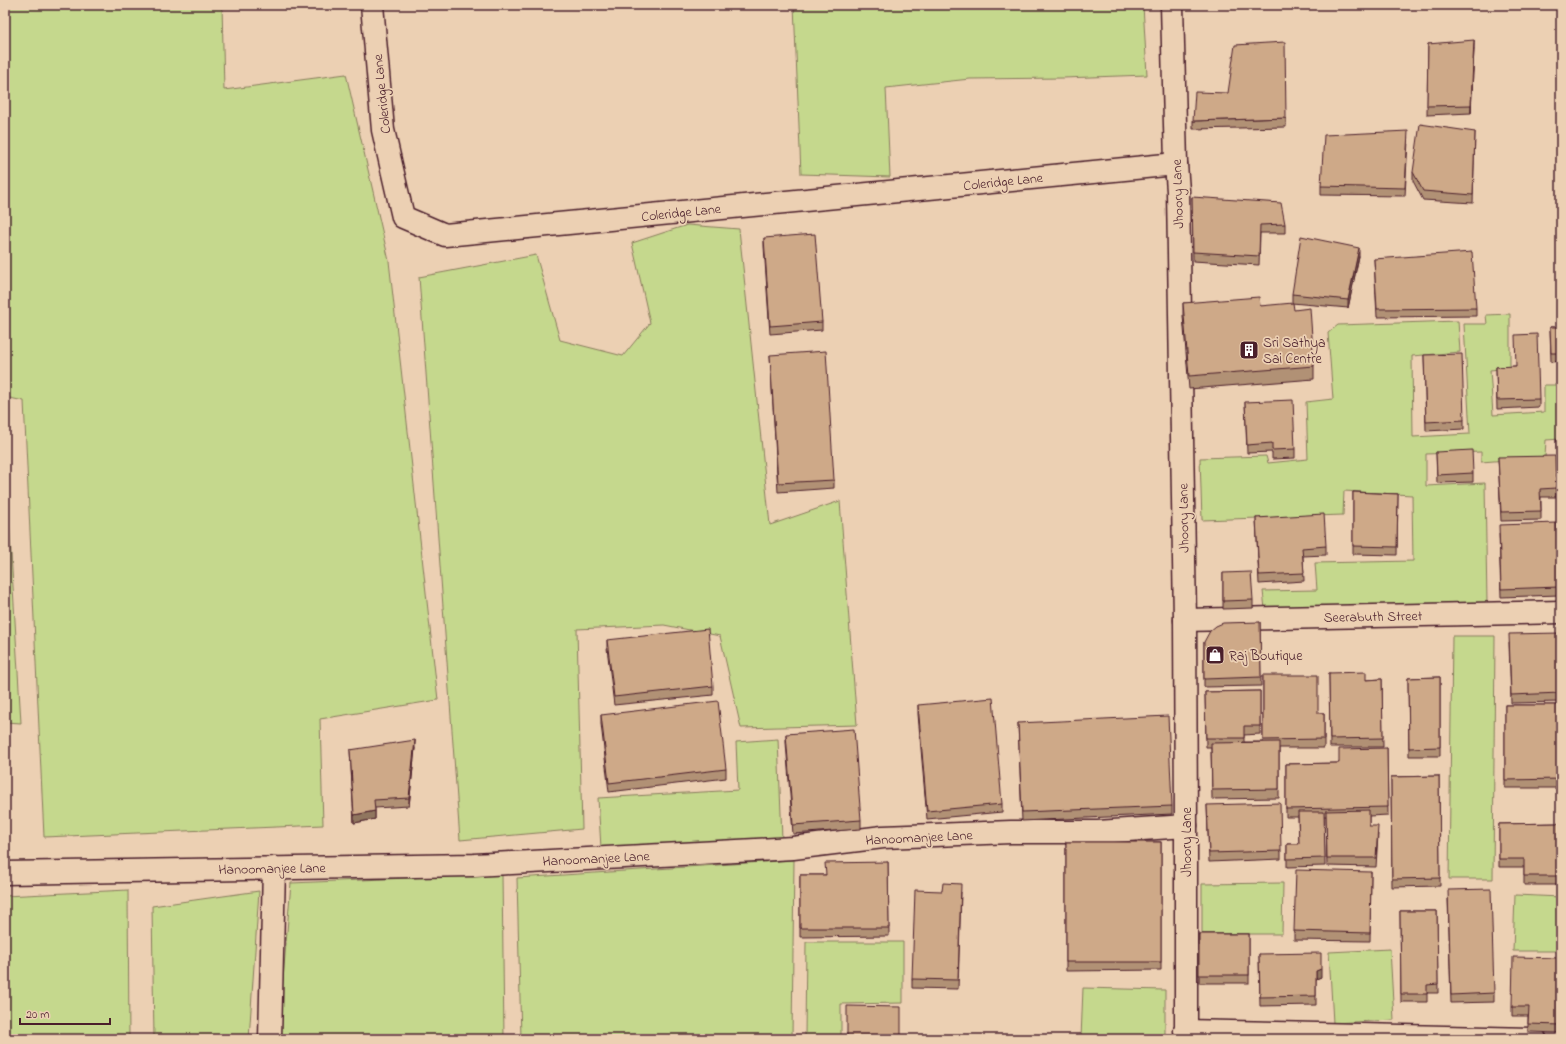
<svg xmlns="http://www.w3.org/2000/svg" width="1566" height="1044" viewBox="0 0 1566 1044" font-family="'Indie Flower',sans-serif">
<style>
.green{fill:#c5d88d;stroke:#887c5c}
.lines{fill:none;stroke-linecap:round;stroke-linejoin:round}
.minor-casing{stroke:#4a1f2b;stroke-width:25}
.minor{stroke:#ecd0b3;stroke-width:22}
.wall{fill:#b19175;stroke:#4a1f2b}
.shaded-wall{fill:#90765f;stroke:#4a1f2b}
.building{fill:#cea988;stroke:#4a1f2b}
.labels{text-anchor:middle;stroke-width:3.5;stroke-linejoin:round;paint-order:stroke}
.street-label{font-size:14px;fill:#4a1f2b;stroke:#ecd0b3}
.poi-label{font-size:14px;fill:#4a1f2b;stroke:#ecd0b3;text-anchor:start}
</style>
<rect width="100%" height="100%" fill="#ecd0b3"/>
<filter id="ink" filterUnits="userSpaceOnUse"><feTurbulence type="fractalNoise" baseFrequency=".025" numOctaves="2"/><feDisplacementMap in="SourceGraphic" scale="8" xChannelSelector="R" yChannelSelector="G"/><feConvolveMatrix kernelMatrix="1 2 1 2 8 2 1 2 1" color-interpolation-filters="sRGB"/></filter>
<g filter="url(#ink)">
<g class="green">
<polygon points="5,5 222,5 224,90 346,74 389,261 438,700 320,719 323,825 44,837 24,401 5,397"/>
<polygon points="794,5 1143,5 1147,75 1063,78 970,79 886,88 890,177 801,174"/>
<polygon points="687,225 739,229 770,525 840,501 857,725 741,728 720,636 664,625 577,629 582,829 460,840 419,277 536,255 560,340 623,356 650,323 632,243"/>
<polygon points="1510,314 1510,368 1490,370 1493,415 1544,412 1544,385 1561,385 1561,439 1546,440 1545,457 1481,462 1481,452 1426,454 1426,486 1485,483 1487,603 1265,609 1263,591 1317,590 1315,563 1413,561 1412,495 1344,491 1343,515 1202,520 1200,458 1266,456 1268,463 1308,459 1306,402 1333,399 1328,333 1338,325 1458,321 1460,352 1412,356 1413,437 1470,434 1464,324 1487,324 1486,315"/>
<polygon points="5,484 7,485 21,723 5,722"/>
<polygon points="1452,636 1495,636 1493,879 1449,879"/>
<polygon points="778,739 782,839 601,848 598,798 738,790 736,742"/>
<polygon points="794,860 792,1039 521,1039 517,878"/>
<polygon points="502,874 504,1039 278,1039 291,883"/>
<polygon points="1283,883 1282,934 1202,934 1202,884"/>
<polygon points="128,890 129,1039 6,1039 5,896"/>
<polygon points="259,891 249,1039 154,1039 152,906"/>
<polygon points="1515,895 1561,897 1561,951 1513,951"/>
<polygon points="806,942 903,942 903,1003 841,1004 841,1039 805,1039"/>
<polygon points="1390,949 1394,1020 1333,1023 1329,952"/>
<polygon points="1083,988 1165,990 1165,1039 1081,1039"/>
</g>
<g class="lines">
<g class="minor-casing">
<g id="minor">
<polyline points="372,5 383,130 403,217 445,235 1176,164"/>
<polyline points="1172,5 1176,164 1178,191 1185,620 1186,826 1186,1039"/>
<polyline points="1185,620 1561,612"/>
<polyline points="5,873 474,865 793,848 883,837 1011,832 1098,832 1186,826"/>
<polyline points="1185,1031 1535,1039"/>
<polyline points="270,1039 274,868"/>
</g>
</g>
<use href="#minor" class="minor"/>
</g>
<g class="wall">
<polygon points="1428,44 1474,48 1471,113 1427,115"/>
<polygon points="1286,118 1286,127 1193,129 1193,121"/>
<polygon points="1475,132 1473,203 1423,200 1413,181 1413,172"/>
<polygon points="1408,140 1405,196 1321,195 1321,186"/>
<polygon points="1192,197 1285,224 1285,233 1260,233 1259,265 1193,261"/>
<polygon points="764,238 822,322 822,330 770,334 764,246"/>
<polygon points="1359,256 1348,308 1292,303 1292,294"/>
<polygon points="1374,259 1476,308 1476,316 1377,317"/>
<polygon points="1183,303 1260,306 1294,310 1314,366 1314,379 1189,389 1183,316"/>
<polygon points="1550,327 1561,327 1561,361 1551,362"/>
<polygon points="770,355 834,480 834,488 778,492"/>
<polygon points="1424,355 1464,420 1464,429 1426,431"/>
<polygon points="1516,366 1539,399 1539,407 1497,409 1496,367"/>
<polygon points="1245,402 1295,449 1295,458 1272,459 1272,452 1247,453"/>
<polygon points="1557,440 1561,440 1561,472 1557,473"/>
<polygon points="1436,452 1473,473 1473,482 1437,483"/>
<polygon points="1498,457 1556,488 1556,497 1541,497 1541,520 1501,521"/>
<polygon points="1353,492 1398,494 1397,555 1353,554"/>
<polygon points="1256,518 1326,546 1326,555 1303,556 1304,581 1259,584"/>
<polygon points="1499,533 1559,587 1559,595 1501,597"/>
<polygon points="1223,573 1253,600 1253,608 1223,609"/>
<polygon points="1260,622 1261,686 1204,687 1204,642"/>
<polygon points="1561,633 1561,702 1511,703 1509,643"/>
<polygon points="607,640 713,686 713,695 614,705 607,648"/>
<polygon points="1329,673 1366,680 1382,679 1383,747 1330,747"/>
<polygon points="1263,675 1318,713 1324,713 1324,748 1279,748 1279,798 1212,799 1211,747 1206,747 1205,692 1260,691 1260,734 1244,735 1244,742 1263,742"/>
<polygon points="1440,677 1440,756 1409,756 1408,678"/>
<polygon points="918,705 1002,804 1002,812 927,819 918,714"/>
<rect x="1505" y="705" width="56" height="83"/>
<polygon points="601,715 726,769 726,778 609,792 601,724"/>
<polygon points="1018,723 1172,806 1172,814 1022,821"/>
<polygon points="786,734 861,820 861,829 793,834 786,742"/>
<polygon points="415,748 409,806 375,808 375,819 354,823 350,750"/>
<polygon points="1387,748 1388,815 1369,816 1369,826 1378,834 1376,867 1327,866 1326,816 1324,816 1325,866 1287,867 1287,844 1299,844 1298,817 1286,817 1286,764 1339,763"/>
<polygon points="1439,776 1440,886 1392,887 1391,777"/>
<polygon points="1207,805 1281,851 1281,859 1209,862"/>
<polygon points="1561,823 1561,885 1524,885 1524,867 1499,867 1499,824"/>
<polygon points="1066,842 1161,842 1161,970 1066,971"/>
<polygon points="888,862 889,936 800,937 800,875 825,875"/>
<polygon points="1371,872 1370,941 1294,940 1294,931"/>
<polygon points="961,892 958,989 912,988 912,979"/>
<polygon points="1448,898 1494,993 1494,1002 1451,1003"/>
<polygon points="1400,911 1437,911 1438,993 1427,993 1427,1002 1401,1002"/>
<rect x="1199" y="934" width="50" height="49"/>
<polygon points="1259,954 1321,977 1316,979 1316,1005 1260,1006"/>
<polygon points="1561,958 1561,1033 1528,1032 1528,1016 1512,1016 1512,1007"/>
</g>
<g class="shaded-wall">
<polygon points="1474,40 1474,48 1471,113 1471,105"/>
<polygon points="1359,248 1359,256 1348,308 1348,300"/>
<polygon points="415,740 415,748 409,806 409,798"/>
<polygon points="375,811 375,819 354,823 354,815"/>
<polygon points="1321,969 1321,977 1316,979 1316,971"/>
</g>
<g class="building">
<polygon points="1474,40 1471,105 1427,106 1428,44"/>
<polygon points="1285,42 1286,118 1193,121 1195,92 1228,93 1235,45"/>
<polygon points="1420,124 1475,132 1473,195 1423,191 1413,172"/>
<polygon points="1408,131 1405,188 1321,186 1324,135"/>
<polygon points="1192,197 1281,203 1285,224 1260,225 1259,256 1193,252"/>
<polygon points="815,234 822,322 770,326 764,238"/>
<polygon points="1301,236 1359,248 1348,300 1292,294"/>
<polygon points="1472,252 1476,308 1377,309 1374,259"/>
<polygon points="1259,297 1260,306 1293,303 1294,310 1310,308 1314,366 1189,376 1183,303"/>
<polygon points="1550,327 1561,327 1561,353 1551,353"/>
<polygon points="1537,334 1539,399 1497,400 1496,367 1516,366 1515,335"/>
<polygon points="826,351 834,480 778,483 770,355"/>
<polygon points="1462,354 1464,420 1426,422 1424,355"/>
<polygon points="1293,400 1295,449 1272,450 1272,443 1247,445 1245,402"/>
<rect x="1557" y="440" width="4" height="24"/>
<polygon points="1472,450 1473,473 1437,475 1436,452"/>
<polygon points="1555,456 1556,488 1540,489 1541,511 1501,512 1498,457"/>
<polygon points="1353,492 1398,494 1397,547 1353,546"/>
<polygon points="1324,514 1326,546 1302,548 1304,573 1259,575 1256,518"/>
<polygon points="1557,523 1559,587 1501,589 1499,525"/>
<polygon points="1251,572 1253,600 1223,601 1223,573"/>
<polygon points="1260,622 1261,677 1204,679 1204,642 1210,631 1216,626 1223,623"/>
<polygon points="708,629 713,686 614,697 607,640"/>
<polygon points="1561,633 1561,693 1511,695 1509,634"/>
<polygon points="1366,672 1366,680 1382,679 1383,738 1330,739 1329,673"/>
<polygon points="1263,675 1318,675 1318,713 1324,713 1324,739 1263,740"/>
<polygon points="1440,677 1440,747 1409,748 1408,678"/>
<polygon points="1260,691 1260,726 1244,726 1244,738 1206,738 1205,692"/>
<polygon points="993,698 1002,804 927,811 918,705"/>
<polygon points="718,701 726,769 609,783 601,715"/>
<polygon points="1505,705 1561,705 1561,779 1505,780"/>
<polygon points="1168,716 1172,806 1022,812 1018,723"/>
<polygon points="854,729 861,820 793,825 786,734"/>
<polygon points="415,740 409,798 374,800 375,811 354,815 350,750"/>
<polygon points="1279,742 1279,789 1212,790 1211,743"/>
<polygon points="1387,748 1388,807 1286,809 1286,764 1339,763 1339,749"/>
<polygon points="1439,776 1440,878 1392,879 1391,777"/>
<polygon points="1280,803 1281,851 1209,853 1207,805"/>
<polygon points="1369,810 1369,826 1378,826 1376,858 1327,858 1326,811"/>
<polygon points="1298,812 1324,812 1325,858 1287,859 1287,844 1299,844"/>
<polygon points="1561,823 1561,876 1524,876 1524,859 1499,859 1499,824"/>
<rect x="1066" y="842" width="95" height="120"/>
<polygon points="888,862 889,928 800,928 800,875 826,875 825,863"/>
<polygon points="1296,870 1371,872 1370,933 1294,931"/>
<polygon points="943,883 961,884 958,980 912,979 915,890 942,891"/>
<polygon points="1491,889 1494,993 1451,995 1448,890"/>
<polygon points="1400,911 1437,911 1438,984 1427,985 1427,994 1401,994"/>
<rect x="1199" y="934" width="50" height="41"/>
<polygon points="1321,953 1321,969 1316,971 1316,996 1260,997 1259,954"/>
<polygon points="1513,957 1561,958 1561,1025 1528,1024 1529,1007 1512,1007"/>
<polygon points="847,1006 901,1007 901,1039 847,1039"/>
<polygon points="1480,1038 1522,1039 1480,1039"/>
</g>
</g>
<defs>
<g id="building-square" transform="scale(1)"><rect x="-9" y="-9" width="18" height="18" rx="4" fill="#4a1f2b" stroke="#ecd0b3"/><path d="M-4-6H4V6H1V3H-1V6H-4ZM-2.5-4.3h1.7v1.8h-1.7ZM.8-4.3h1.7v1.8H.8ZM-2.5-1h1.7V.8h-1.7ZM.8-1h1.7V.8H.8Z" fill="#fff"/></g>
<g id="shop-square" transform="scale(1)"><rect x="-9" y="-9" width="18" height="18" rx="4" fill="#4a1f2b" stroke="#ecd0b3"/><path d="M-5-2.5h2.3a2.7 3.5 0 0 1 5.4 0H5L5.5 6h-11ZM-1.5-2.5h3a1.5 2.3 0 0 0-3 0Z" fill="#fff"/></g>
</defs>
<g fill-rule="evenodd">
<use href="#building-square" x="1249" y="350"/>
<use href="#shop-square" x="1215" y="655"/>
</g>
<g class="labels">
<g class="street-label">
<text transform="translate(381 94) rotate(-96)" y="5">Coleridge Lane</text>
<text transform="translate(1003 181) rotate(-6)" y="5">Coleridge Lane</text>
<text transform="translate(1177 194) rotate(-92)" y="5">Jhoory Lane</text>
<text transform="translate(681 212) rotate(-6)" y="5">Coleridge Lane</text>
<text transform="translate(1183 518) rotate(-91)" y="5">Jhoory Lane</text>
<text transform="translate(1373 616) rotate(-1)" y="5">Seerabuth Street</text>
<text transform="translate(919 837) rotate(-3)" y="5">Hanoomanjee Lane</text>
<text transform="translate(1186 842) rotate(-90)" y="5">Jhoory Lane</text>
<text transform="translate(596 858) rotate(-3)" y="5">Hanoomanjee Lane</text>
<text transform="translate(272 868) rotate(-1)" y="5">Hanoomanjee Lane</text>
</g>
<g class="poi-label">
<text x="1263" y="347">Sri Sathya<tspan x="1263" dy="16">Sai Centre</tspan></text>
<text x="1229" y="660">Raj Boutique</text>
</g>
</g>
<rect width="1566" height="1044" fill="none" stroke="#ecd0b3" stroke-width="20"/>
<rect x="10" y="10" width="1546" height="1024" fill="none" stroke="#4a1f2b" stroke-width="1.5" filter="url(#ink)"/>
<path d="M20 1018v6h90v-6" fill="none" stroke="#4a1f2b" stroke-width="2"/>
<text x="26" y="1018" font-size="12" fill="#4a1f2b" stroke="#ecd0b3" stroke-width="3" paint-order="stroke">20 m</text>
</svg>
